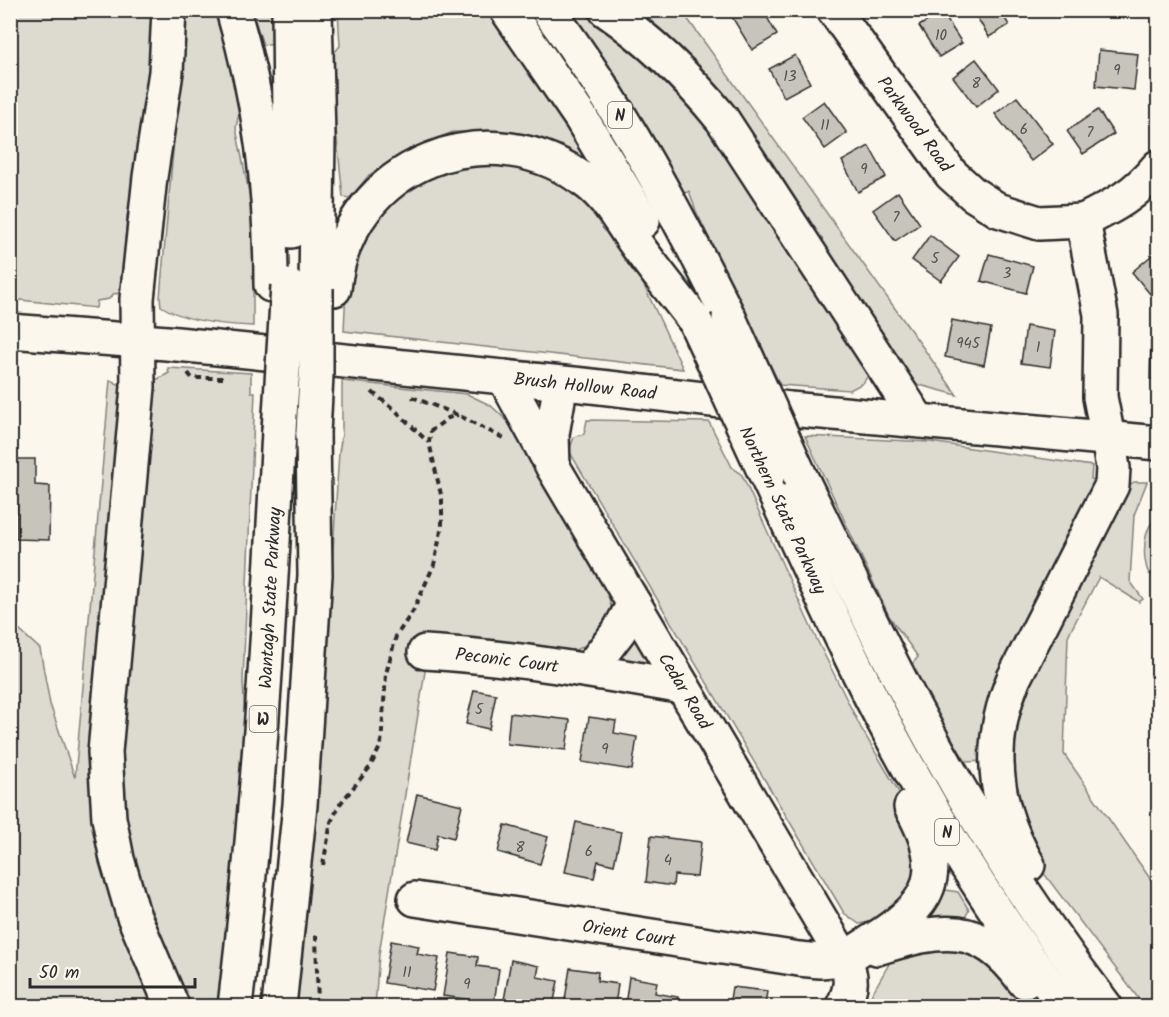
<svg xmlns="http://www.w3.org/2000/svg" width="1169" height="1017" viewBox="0 0 1169 1017" font-family="Kalam,sans-serif">
<style>
.green{fill:#dddad0;stroke:#84827e;stroke-width:1.5}
.building{fill:#c7c4bc;stroke:#2b2b2b;stroke-width:1.5}
.lines{fill:none;stroke-linecap:round;stroke-linejoin:round}
.minor-casing{stroke:#2b2b2b;stroke-width:38}
.major-casing{stroke:#2b2b2b;stroke-width:38}
.highway-casing{stroke:#2b2b2b;stroke-width:38}
.path{stroke:#2b2b2b;stroke-width:4;stroke-dasharray:6 4.5;stroke-linecap:butt}
.minor{stroke:#fbf7ec;stroke-width:33}
.major{stroke:#fbf7ec;stroke-width:33}
.highway{stroke:#fbf7ec;stroke-width:33}
.highway-bridge-casing{stroke:#2b2b2b;stroke-width:38;stroke-linecap:butt}
.highway-bridge{stroke:#fbf7ec;stroke-width:33}
.labels{text-anchor:middle;stroke-width:4.5;stroke-linejoin:round;paint-order:stroke}
.number-label{font-size:15px;fill:#52514f}
.shield{fill:#fbf7ec;stroke:#696865;stroke-width:1.5}
.shield-label{font-size:16px;font-weight:bold;fill:#2b2b2b}
.street-label{font-size:18px;fill:#2b2b2b;stroke:#fbf7ec}
</style>
<rect width="100%" height="100%" fill="#fbf7ec"/>
<filter id="ink" filterUnits="userSpaceOnUse"><feTurbulence type="fractalNoise" baseFrequency=".0167" numOctaves="2"/><feDisplacementMap in="SourceGraphic" scale="12" xChannelSelector="R" yChannelSelector="G"/><feConvolveMatrix kernelMatrix="1 2 1 2 8 2 1 2 1" color-interpolation-filters="sRGB"/></filter>
<g filter="url(#ink)">
<g class="green">
<polygon points="10,11 155,11 156,60 127,216 121,293 113,294 109,299 97,301 96,308 11,299"/>
<path d="M182 11H214L224 40 240 107 236 128 253 212V326C225 325 185 322 161 306L160 297 181 61Z"/>
<polygon points="252,11 273,11 274,43 263,45"/>
<polygon points="338,11 493,11 606,178 570,152 508,132 453,132 410,149 369,175 350,198 343,197 334,110 333,54 340,46"/>
<polygon points="568,11 593,11 685,90 870,373 863,383 850,390 780,385 696,211 689,191 684,194 641,118"/>
<polygon points="634,11 682,11 957,395 916,384 888,352 741,122 698,66"/>
<polygon points="485,154 548,168 600,203 624,243 683,369 344,331 346,286 354,249 389,198 432,166"/>
<polygon points="168,368 251,373 251,392 255,392 243,680 247,765 222,1006 183,1006 144,907 121,814 119,720 153,379 158,379 169,373"/>
<polygon points="110,380 120,385 124,396 94,783 159,1006 11,1006 10,629 19,630 40,649 50,704 75,778"/>
<path d="M342 381 467 394 490 405 511 424 606 589C608 595 612 605 611 612 607 636 586 647 564 654L430 641 379 954 375 1006H292L317 811 339 452 342 435Z"/>
<polygon points="587,420 709,422 732,467 742,475 814,634 861,728 912,814 921,872 887,918 859,924 844,913 569,451 574,437 584,434"/>
<polygon points="805,436 930,442 1092,466 1091,479 1101,482 984,761 966,762 931,705 912,664 918,657 889,616"/>
<polygon points="1134,482 1147,482 1134,515 1130,581 1143,599 1139,602 1099,577 1068,636 1064,754 1158,890 1158,1006 1144,1006 1036,863 1015,809 1008,746 1021,690 1122,490"/>
<path d="M1158 517V576L1149 574C1142 559 1142 527 1158 517Z"/>
<polygon points="633,635 650,663 648,667 618,663 616,655"/>
<polygon points="946,890 958,892 969,910 962,923 934,921 930,911"/>
<polygon points="922,941 985,947 1011,984 1031,1006 865,1006 893,957"/>
</g>
<g class="building">
<polygon points="742,10 763,10 777,35 752,50 732,17"/>
<polygon points="986,10 1000,10 1009,25 989,37 976,16"/>
<polygon points="942,12 962,43 939,57 919,26"/>
<polygon points="1099,50 1138,54 1134,90 1096,86"/>
<polygon points="795,55 810,83 784,97 769,69"/>
<polygon points="976,59 999,89 976,107 953,77"/>
<polygon points="1017,97 1053,144 1031,161 995,114"/>
<polygon points="824,101 847,133 825,149 802,117"/>
<polygon points="1098,110 1114,134 1083,154 1067,131"/>
<polygon points="869,146 886,177 858,192 842,161"/>
<polygon points="898,192 920,224 895,241 873,210"/>
<polygon points="930,235 959,257 941,281 912,260"/>
<polygon points="1158,250 1158,287 1150,294 1132,272"/>
<polygon points="989,254 1033,266 1026,293 981,281"/>
<polygon points="952,320 991,328 984,365 945,357"/>
<polygon points="1026,326 1055,331 1050,367 1021,363"/>
<polygon points="1151,342 1158,342 1158,379 1150,379"/>
<polygon points="10,459 35,459 35,485 50,486 49,540 16,539 17,483 10,483"/>
<polygon points="474,690 496,694 489,729 466,724"/>
<polygon points="510,713 570,720 566,750 507,744"/>
<polygon points="589,717 616,721 614,733 637,737 632,770 582,762"/>
<polygon points="417,794 462,805 454,838 438,834 435,850 406,843"/>
<polygon points="576,822 621,832 614,865 598,861 594,878 565,872"/>
<polygon points="505,825 548,837 540,864 498,852"/>
<polygon points="651,836 701,842 697,877 674,875 673,886 646,882"/>
<polygon points="391,941 419,946 417,954 439,958 433,991 384,983"/>
<polygon points="450,953 478,957 477,966 499,969 494,1003 443,996"/>
<polygon points="511,960 539,966 537,977 558,981 553,1006 503,1006"/>
<polygon points="570,968 598,972 597,981 618,984 615,1006 564,1006"/>
<polygon points="629,977 657,982 655,993 678,997 676,1006 625,1006"/>
<polygon points="732,987 767,991 765,1006 729,1006"/>
</g>
<g class="lines">
<g class="minor-casing">
<g id="minor">
<polyline points="834,10 951,174 973,194 998,210 1039,223 1083,221 1101,315 1100,397 1108,438"/>
<path d="M1083 221C1114 206 1136 194 1158 167"/>
<path d="M504 377 553 467 844 959C853 977 852 988 843 1006"/>
<path d="M425 652C512 657 598 672 683 687"/>
<polyline points="589,670 619,631 634,604"/>
<polyline points="415,899 799,959 820,961 844,959"/>
</g>
</g>
<g class="major-casing">
<g id="major">
<polyline points="10,331 167,343 583,385 790,409 1158,443"/>
<polyline points="553,467 552,434 561,383"/>
</g>
</g>
<g class="highway-casing">
<g id="highway">
<polyline points="169,10 166,72 150,177 137,299 138,387 105,752 109,818 117,859 133,914 172,1006"/>
<path d="M233 10C261 104 271 188 271 285"/>
<polyline points="289,10 291,231"/>
<polyline points="315,10 318,138 316,288"/>
<polyline points="507,10 581,118 643,221"/>
<path d="M548 10C620 106 676 211 729 318"/>
<path d="M606 10C651 41 688 77 722 119L918 420"/>
<path d="M334 289C346 163 492 106 589 184 607 198 618 218 631 237 651 266 674 293 695 321"/>
<path d="M767 477C808 565 847 654 893 739 943 832 1000 923 1065 1006"/>
<path d="M801 478C843 563 882 649 927 731 979 827 1039 920 1105 1006"/>
<path d="M1028 865C993 805 986 743 1014 678L1112 485 1113 468 1108 438"/>
<path d="M877 948C942 928 980 920 1024 981"/>
<path d="M844 959C911 916 960 894 911 807"/>
<path d="M235 1006C258 815 269 623 279 431"/>
<polyline points="279,1006 300,805 315,575 313,433"/>
</g>
</g>
<g class="path">
<polyline points="188,373 192,378 223,378"/>
<polyline points="372,392 395,410 428,442"/>
<polyline points="412,397 458,415 507,440"/>
<polyline points="323,865 331,822 340,804 370,767 381,745 386,674 396,636 413,611 434,565 442,526 442,499 429,442 431,431 448,418 458,415"/>
<polyline points="316,935 318,1006"/>
</g>
<use href="#minor" class="minor"/>
<use href="#major" class="major"/>
<use href="#highway" class="highway"/>
<g class="highway-bridge-casing">
<g id="highway-bridge">
<polyline points="729,318 801,478"/>
<polyline points="695,321 767,477"/>
<polyline points="279,431 288,286"/>
<polyline points="313,433 316,375 316,288"/>
</g>
</g>
<use href="#highway-bridge" class="highway-bridge"/>
</g>
</g>
<g class="labels">
<g class="number-label">
<text x="941" y="40">10</text>
<text x="1117" y="75">9</text>
<text x="790" y="81">13</text>
<text x="976" y="88">8</text>
<text x="825" y="130">11</text>
<text x="1024" y="134">6</text>
<text x="1090" y="137">7</text>
<text x="864" y="174">9</text>
<text x="896" y="222">7</text>
<text x="935" y="263">5</text>
<text x="1007" y="278">3</text>
<text x="968" y="348">945</text>
<text x="1038" y="352">1</text>
<text x="479" y="714">5</text>
<text x="605" y="754">9</text>
<text x="520" y="852">8</text>
<text x="589" y="856">6</text>
<text x="668" y="865">4</text>
<text x="407" y="977">11</text>
<text x="467" y="989">9</text>
</g>
<g class="shield">
<rect x="608" y="102" width="24" height="26" rx="4.5"/>
<rect x="249.5" y="706" width="27" height="26" rx="4.5"/>
<rect x="935" y="819" width="24" height="26" rx="4.5"/>
</g>
<g class="shield-label">
<text x="620" y="121">N</text>
<text x="263" y="725">W</text>
<text x="947" y="838">N</text>
</g>
<g class="street-label">
<text transform="translate(915 124) rotate(54)" y="6">Parkwood Road</text>
<text transform="translate(585 386) rotate(6)" y="6">Brush Hollow Road</text>
<text transform="translate(783 510) rotate(65)" y="6">Northern State Parkway</text>
<text transform="translate(270 598) rotate(-87)" y="6">Wantagh State Parkway</text>
<text transform="translate(507 660) rotate(7)" y="6">Peconic Court</text>
<text transform="translate(685 691) rotate(59)" y="6">Cedar Road</text>
<text transform="translate(629 933) rotate(9)" y="6">Orient Court</text>
</g>
</g>
<rect width="1169" height="1017" fill="none" stroke="#fbf7ec" stroke-width="36"/>
<rect x="18" y="18" width="1133" height="981" fill="none" stroke="#2b2b2b" stroke-width="2" filter="url(#ink)"/>
<path d="M30 978v9h165v-9" fill="none" stroke="#2b2b2b" stroke-width="3"/>
<text x="39" y="978" font-size="18" fill="#2b2b2b" stroke="#fbf7ec" stroke-width="4.5" paint-order="stroke">50 m</text>
</svg>
